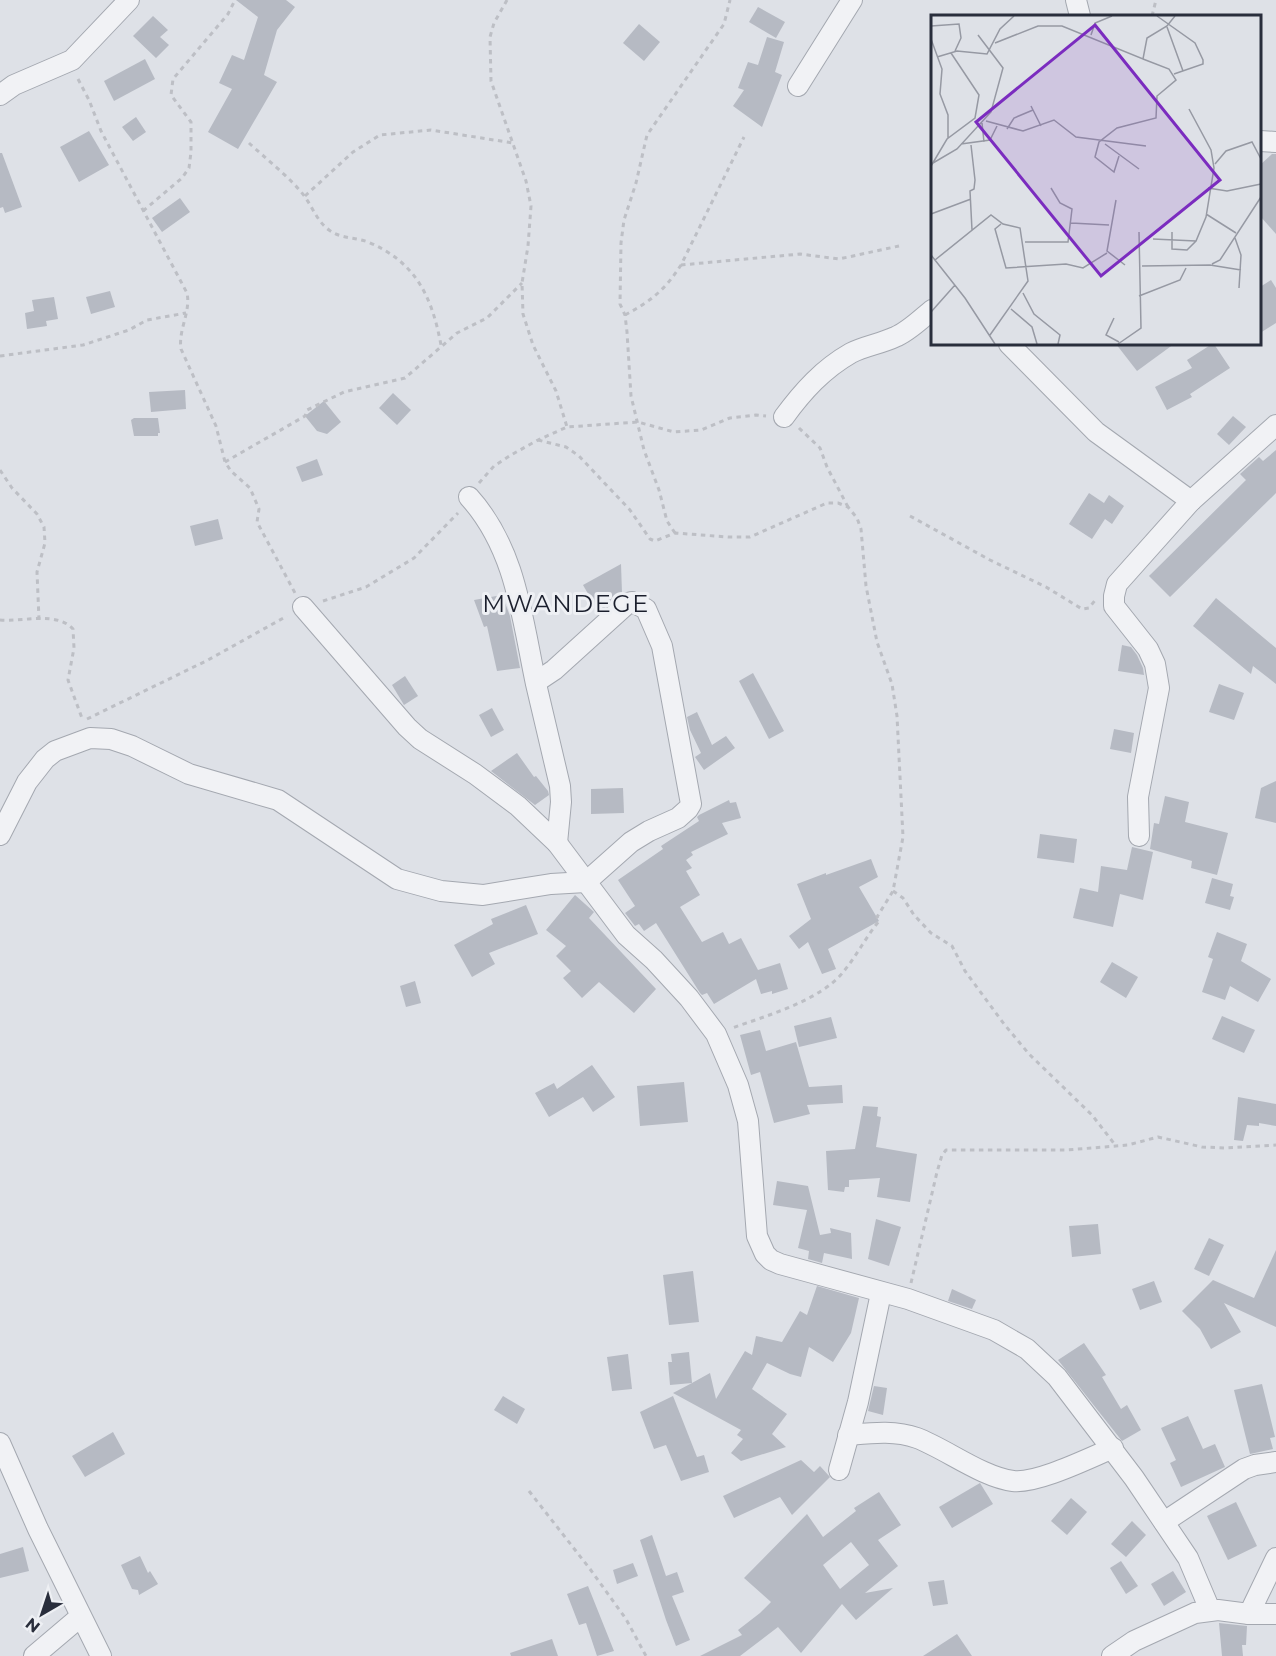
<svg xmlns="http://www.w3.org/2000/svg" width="1276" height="1656" viewBox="0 0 1276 1656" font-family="Montserrat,sans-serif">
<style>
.building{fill:#b6bac3;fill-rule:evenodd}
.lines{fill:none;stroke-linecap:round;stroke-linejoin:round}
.street-casing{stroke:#a4a8b0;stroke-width:22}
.path{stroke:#bdbfc5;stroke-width:3;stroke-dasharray:4.5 4.5;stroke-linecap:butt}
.street{stroke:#f1f2f5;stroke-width:20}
.labels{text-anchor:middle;stroke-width:6;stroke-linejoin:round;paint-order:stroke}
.quarter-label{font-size:24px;letter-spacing:1.5px;fill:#1b1f2d;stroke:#eef0f4}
.inset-road{fill:none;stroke:#9699a3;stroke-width:1.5}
.view{fill:#7b2cbf;fill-opacity:0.15;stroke:#7b2cbf;stroke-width:3}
.inset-edge{fill:none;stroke:#292e3c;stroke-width:3}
</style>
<rect width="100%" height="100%" fill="#dee1e7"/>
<g class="building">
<polygon points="236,0 286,0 295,7 277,30 264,75 277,82 238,149 208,132 232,89 219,83 232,55 244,60 258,17"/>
<polygon points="758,7 785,22 776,38 749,22"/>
<polygon points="153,16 168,30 160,37 169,45 156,58 133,36"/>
<polygon points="639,24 660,42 644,61 623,43"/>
<polygon points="767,37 784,42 775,72 782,75 762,127 733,106 744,90 738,88 748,62 758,65"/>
<polygon points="145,59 155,79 114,101 104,81"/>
<polygon points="136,117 146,132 133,141 122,127"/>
<polygon points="89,131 109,165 79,182 60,147"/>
<polygon points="0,153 2,153 22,207 5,213 3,207 0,208"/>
<polygon points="1272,154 1276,154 1276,234 1260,216 1260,165"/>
<polygon points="180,198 190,212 162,232 152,218"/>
<polygon points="1271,280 1276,288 1276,323 1260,333 1260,287"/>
<polygon points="110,291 115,307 91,314 86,297"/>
<polygon points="54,297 58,319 46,321 47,326 27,329 25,313 34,311 32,300"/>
<polygon points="1116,344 1174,344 1137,371"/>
<polygon points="1212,344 1214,344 1230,368 1190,394 1192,397 1167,410 1155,387 1192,368 1187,360"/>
<polygon points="185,390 186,409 151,412 149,392"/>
<polygon points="393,393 411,410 397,425 379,408"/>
<polygon points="324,401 341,422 327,434 317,431 305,416"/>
<polygon points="1233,416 1246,427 1229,445 1217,434"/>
<polygon points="134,418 158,418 160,433 158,433 158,436 134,436 131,420"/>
<polygon points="1276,450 1276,493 1170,597 1149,576 1246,480 1240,474 1259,457 1263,461"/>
<polygon points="317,459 323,475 302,482 296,467"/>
<polygon points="1089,493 1104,503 1109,495 1124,506 1112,524 1105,519 1092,539 1069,524"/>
<polygon points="218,519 223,539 195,546 190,526"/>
<polygon points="621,564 622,593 599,613 583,585"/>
<polygon points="502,595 510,616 520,668 497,671 487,626 484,627 474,600"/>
<polygon points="1216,598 1276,648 1276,684 1253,666 1251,674 1193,626"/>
<polygon points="1122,645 1131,647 1137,655 1143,668 1144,675 1118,671"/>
<polygon points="753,673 784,731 769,739 739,681"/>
<polygon points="405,676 418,696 404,705 392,685"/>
<polygon points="1219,684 1244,693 1234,720 1209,712"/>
<polygon points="492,708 504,730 491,737 479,715"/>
<polygon points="697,712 712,745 726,736 735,748 704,770 695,757 701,753 690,730 687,717"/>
<polygon points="1114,729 1134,733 1131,753 1110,749"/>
<polygon points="517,753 534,777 536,776 548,791 549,795 535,805 491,771"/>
<polygon points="1276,781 1276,823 1255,818 1261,788"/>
<polygon points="623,788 624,813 591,814 591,789"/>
<polygon points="1165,796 1189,802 1185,822 1228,833 1217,875 1191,868 1192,861 1150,849 1154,823 1159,824"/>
<polygon points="729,800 730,803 736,802 741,818 722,823 728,834 691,852 693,855 686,860 692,868 686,871 700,895 680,907 702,942 723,932 729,944 741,938 758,970 780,963 788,989 772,994 772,991 761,994 756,979 714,1004 707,993 702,995 700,993 656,923 644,931 639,924 635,926 625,913 635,906 618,880 663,849 661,846 699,821 697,817 699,815"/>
<polygon points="1040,834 1077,839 1074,863 1037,858"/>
<polygon points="1132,847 1153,852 1143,900 1120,894 1113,927 1073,918 1080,888 1098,892 1101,866 1127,870"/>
<polygon points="871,859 878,877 859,887 879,921 828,949 836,969 822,974 808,942 799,949 789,936 811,919 797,884 826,873 826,875"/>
<polygon points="1212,878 1233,884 1230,896 1234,897 1230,910 1205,903"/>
<polygon points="575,895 594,912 589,918 656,989 634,1013 599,982 582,998 563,978 571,971 556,956 566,946 546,930"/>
<polygon points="526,905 538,934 489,953 495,964 472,977 454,945 493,924 491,919"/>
<polygon points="1217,932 1247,944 1241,961 1271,979 1258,1002 1230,986 1225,1000 1202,992 1213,959 1208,957"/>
<polygon points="1112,962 1138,977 1126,998 1100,982"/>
<polygon points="415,981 421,1003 406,1007 400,986"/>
<polygon points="1222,1016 1255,1030 1244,1053 1212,1039"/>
<polygon points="831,1017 837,1038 799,1047 794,1026"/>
<polygon points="760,1030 766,1051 796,1042 809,1087 842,1085 843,1103 807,1105 810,1114 774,1123 760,1072 751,1075 740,1035"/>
<polygon points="592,1065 615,1097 593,1112 583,1097 549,1117 535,1093 554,1083 557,1089"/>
<polygon points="684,1082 688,1122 640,1126 637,1086"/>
<polygon points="1238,1097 1276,1104 1276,1126 1259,1123 1259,1126 1247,1125 1243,1141 1234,1140"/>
<polygon points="863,1106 878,1107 877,1116 881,1117 876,1147 917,1154 910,1202 877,1197 880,1178 849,1180 849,1187 845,1187 844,1192 828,1190 826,1151 855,1149"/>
<polygon points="777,1181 808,1186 820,1235 831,1233 830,1228 851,1233 852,1259 824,1253 822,1263 808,1259 809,1251 798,1248 807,1210 773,1205"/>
<polygon points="876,1219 901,1227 889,1266 868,1259"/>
<polygon points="1098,1224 1101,1254 1072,1257 1069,1226"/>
<polygon points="1209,1238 1224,1245 1209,1276 1194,1269"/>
<polygon points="1276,1250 1276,1327 1224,1303 1241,1332 1211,1349 1200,1329 1182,1311 1213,1280 1254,1298"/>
<polygon points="693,1271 699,1322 669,1325 663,1275"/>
<polygon points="1154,1281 1162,1302 1140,1310 1132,1289"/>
<polygon points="817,1286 859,1298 851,1333 833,1362 809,1347 801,1377 790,1374 767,1363 752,1389 787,1414 772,1434 786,1447 741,1461 731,1453 743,1439 737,1435 741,1430 673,1393 692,1383 670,1385 668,1362 672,1362 671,1354 689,1352 692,1383 710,1373 716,1399 745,1351 752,1355 756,1336 782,1342 800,1311 807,1315"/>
<polygon points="952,1289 976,1300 972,1309 948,1301"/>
<polygon points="1084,1343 1106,1375 1102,1377 1121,1409 1127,1405 1141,1430 1122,1441 1058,1360"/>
<polygon points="628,1354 632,1389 612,1391 607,1357"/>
<polygon points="1262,1384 1275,1437 1270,1438 1273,1449 1250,1454 1234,1390"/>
<polygon points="874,1386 887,1388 883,1415 868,1411"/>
<polygon points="503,1396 525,1409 517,1424 494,1410"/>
<polygon points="673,1396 697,1457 704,1455 709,1472 681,1481 666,1445 654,1449 640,1412"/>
<polygon points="1188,1416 1203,1449 1215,1444 1225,1467 1181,1487 1170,1463 1176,1460 1161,1428"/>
<polygon points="113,1432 125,1454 85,1477 72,1456"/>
<polygon points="801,1460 814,1472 820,1466 830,1477 792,1515 780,1497 734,1518 723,1496"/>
<polygon points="980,1483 993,1504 952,1528 939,1507"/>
<path d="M879 1492 901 1525 878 1540 898 1566 865 1593 893 1588 856 1620 842 1604 801 1653 778 1627 740 1656H700L742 1635 738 1630 760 1613 771 1602 744 1578 807 1514 823 1537 856 1511 854 1508ZM851 1542 869 1565 840 1589 823 1565Z"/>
<polygon points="1071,1498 1087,1512 1067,1535 1051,1521"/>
<polygon points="1236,1502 1257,1546 1228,1560 1207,1516"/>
<polygon points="1132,1521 1146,1535 1126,1557 1111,1544"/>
<polygon points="652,1535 666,1576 677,1572 684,1592 672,1596 690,1640 676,1646 666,1620 640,1540"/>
<polygon points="23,1547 29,1571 0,1578 0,1554"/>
<polygon points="140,1556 148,1573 150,1571 158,1584 139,1595 138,1590 132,1589 121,1565"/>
<polygon points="1121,1561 1138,1586 1126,1594 1110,1568"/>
<polygon points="633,1563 638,1576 617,1584 613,1570"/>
<polygon points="1173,1571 1186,1592 1164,1606 1151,1584"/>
<polygon points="944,1580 948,1604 933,1606 928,1582"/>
<polygon points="588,1586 614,1651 597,1656 586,1623 579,1625 567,1594"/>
<polygon points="1219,1623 1247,1626 1246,1645 1242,1645 1243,1656 1222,1656"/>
<polygon points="957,1634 972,1656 923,1656"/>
<polygon points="552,1639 558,1656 511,1656 510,1653"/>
</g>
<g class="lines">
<g class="street-casing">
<g id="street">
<polyline points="1076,0 1080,16"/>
<polyline points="798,86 852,0"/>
<polyline points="0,95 14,85 72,60 129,0"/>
<polyline points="1260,141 1276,142"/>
<polyline points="1009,344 1096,432 1191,501"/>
<path d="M784 417C803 391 823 369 851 353 865 346 880 344 895 337 908 332 921 319 932 310"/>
<path d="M469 497C516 549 522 618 536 684 544 718 552 752 560 786L561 802 557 843"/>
<polyline points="303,607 407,727 420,739 475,774 518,806 557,843 626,935 654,960 689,998 716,1034 738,1085 748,1121 757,1236 765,1254 771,1260 780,1264 908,1299 994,1330 1027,1349 1057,1377 1134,1478 1188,1558 1210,1610"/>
<polyline points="0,835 27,782 45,759 55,751 90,738 111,739 132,746 189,774 278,800 397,879 441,891 483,895 551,884 586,882 631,842 649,831 678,818 688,809 691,804 662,646 646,609 632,602 628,603 554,670 536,682"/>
<polyline points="1139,836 1138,797 1159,688 1155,664 1148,649 1114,606 1114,596 1117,584 1191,501 1276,425"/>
<path d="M848 1435C871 1433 895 1430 917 1438 946 1449 982 1477 1013 1481 1037 1484 1089 1458 1113 1448"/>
<polyline points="0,1443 38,1529 101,1656"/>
<polyline points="839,1470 858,1402 881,1293"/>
<polyline points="1164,1522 1244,1469 1255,1465 1276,1462"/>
<polyline points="1249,1614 1276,1558"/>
<polyline points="34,1656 80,1617"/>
<polyline points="1112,1656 1134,1641 1195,1613 1218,1610 1249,1614 1276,1614"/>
</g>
</g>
<g class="path">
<polyline points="507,0 494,23 490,37 491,81 526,181 531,206 528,246 522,283 523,314 533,345 556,391 567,427"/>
<polyline points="1152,16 1156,0"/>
<path d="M78 79 89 100 101 131 187 293C191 312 178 330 181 349L216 426 225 462 231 471 250 488 259 509 257 522 295 593"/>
<path d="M249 143C265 158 293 180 305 197 313 208 317 221 329 230 341 239 355 237 368 242 416 262 432 297 441 345"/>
<polyline points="305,196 353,152 380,135 431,130 513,143"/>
<polyline points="143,211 182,178 189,168 191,152 191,122 171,95 173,79 228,14 235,0"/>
<polyline points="681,265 800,254 839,259 899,246"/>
<path d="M625 315C651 301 665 290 681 265L744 137"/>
<polyline points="0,356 83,345 129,330 147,320 186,313"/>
<polyline points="799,428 820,448 827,467 848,507"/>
<path d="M538 440 566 447 579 456 630 510 650 539 655 541 675 533 728 537H750L827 503H838L848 507 857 518 861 529 866 586 877 642 892 684 897 716 903 837 893 891 877 917 879 921C866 937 857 955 844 971 822 1000 766 1016 732 1028"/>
<polyline points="225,462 305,416 307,410 344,392 405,378 457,333 487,318 522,283"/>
<polyline points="0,470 12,488 37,514 44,527 45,543 37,572 39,620"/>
<polyline points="479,483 494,466 511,455 538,440 567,427 638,422 674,432 701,430 730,418 756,415 766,416"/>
<polyline points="910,516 990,560 1046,587 1082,609 1089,608 1096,599"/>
<polyline points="675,533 667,521 659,490 644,450 631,396 627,332 625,315 620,304 621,243 624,220 636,183 647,135 724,24 730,0"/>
<polyline points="323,601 366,587 414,558 458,513"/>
<path d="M0 620C23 622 57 611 73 629L74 648 68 680 83 721"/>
<polyline points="87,719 208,660 287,616"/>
<polyline points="893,891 903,898 914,915 931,933 952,946 965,971 1004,1024 1029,1054 1092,1115 1116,1146"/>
<polyline points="911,1283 937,1172 942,1155 946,1150 1067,1150 1128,1145 1158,1137 1202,1147 1226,1148 1276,1145"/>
<polyline points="529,1491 590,1569 626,1619 646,1656"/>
</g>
<use href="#street" class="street"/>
</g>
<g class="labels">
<g class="quarter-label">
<text x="566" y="612">MWANDEGE</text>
</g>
</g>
<g transform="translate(931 15)">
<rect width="330" height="330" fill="#dee1e7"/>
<path class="inset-road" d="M226 1 264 28 272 45V49L243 59M0 11 28 9 30 23 24 36M236 12 252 56M160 20 164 8 181 1M0 24 11 54 9 79 17 100V123M64 28 107 11H131L212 44 216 23 236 11 244 1M6 42 26 36 56 39 69 14 83 1M100 91 110 111M55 106 92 116 123 105 145 122 215 131M51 108 53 127M76 114 83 103 102 95M30 129 59 125 66 111M174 129 208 154M40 130 44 165 43 174 39 176 41 215M188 141 183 157 164 142 168 127 186 113 225 103 226 81 245 65 238 54 212 44M2 148 26 134 60 97 72 53 47 20M284 149 295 136 321 127 330 144M0 151 16 124 44 103 48 80 20 38M277 173 296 176 330 169M185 185 176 236 194 250M0 199 40 184M275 199 305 218M140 208 178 210M70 209 64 214 75 253 135 249 152 253 176 238M241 217V234L256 235 265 226 275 202 283 153 280 135 258 94M304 223 310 240 308 273M222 224 265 226M94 227H137L141 194 129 188 120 173M0 240 34 283 64 329M4 245 60 200 72 209 89 213 97 266 59 320M281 249 289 245 330 182M211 251 279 250 310 255M92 278 103 299 129 320 127 329M208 281 249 265 255 253M80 294 101 312 106 329M0 297 24 270M183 303 175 320 188 327M187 329 210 313 208 217"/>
<path class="view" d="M164 10 289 165 170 261 45 107Z"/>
<rect width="330" height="330" class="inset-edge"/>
</g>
<g transform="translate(42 1614) rotate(219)" stroke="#eef0f4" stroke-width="4.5" paint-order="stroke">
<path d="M0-4.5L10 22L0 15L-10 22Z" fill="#292e3c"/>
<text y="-9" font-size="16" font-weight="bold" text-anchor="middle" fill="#292e3c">N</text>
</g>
</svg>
